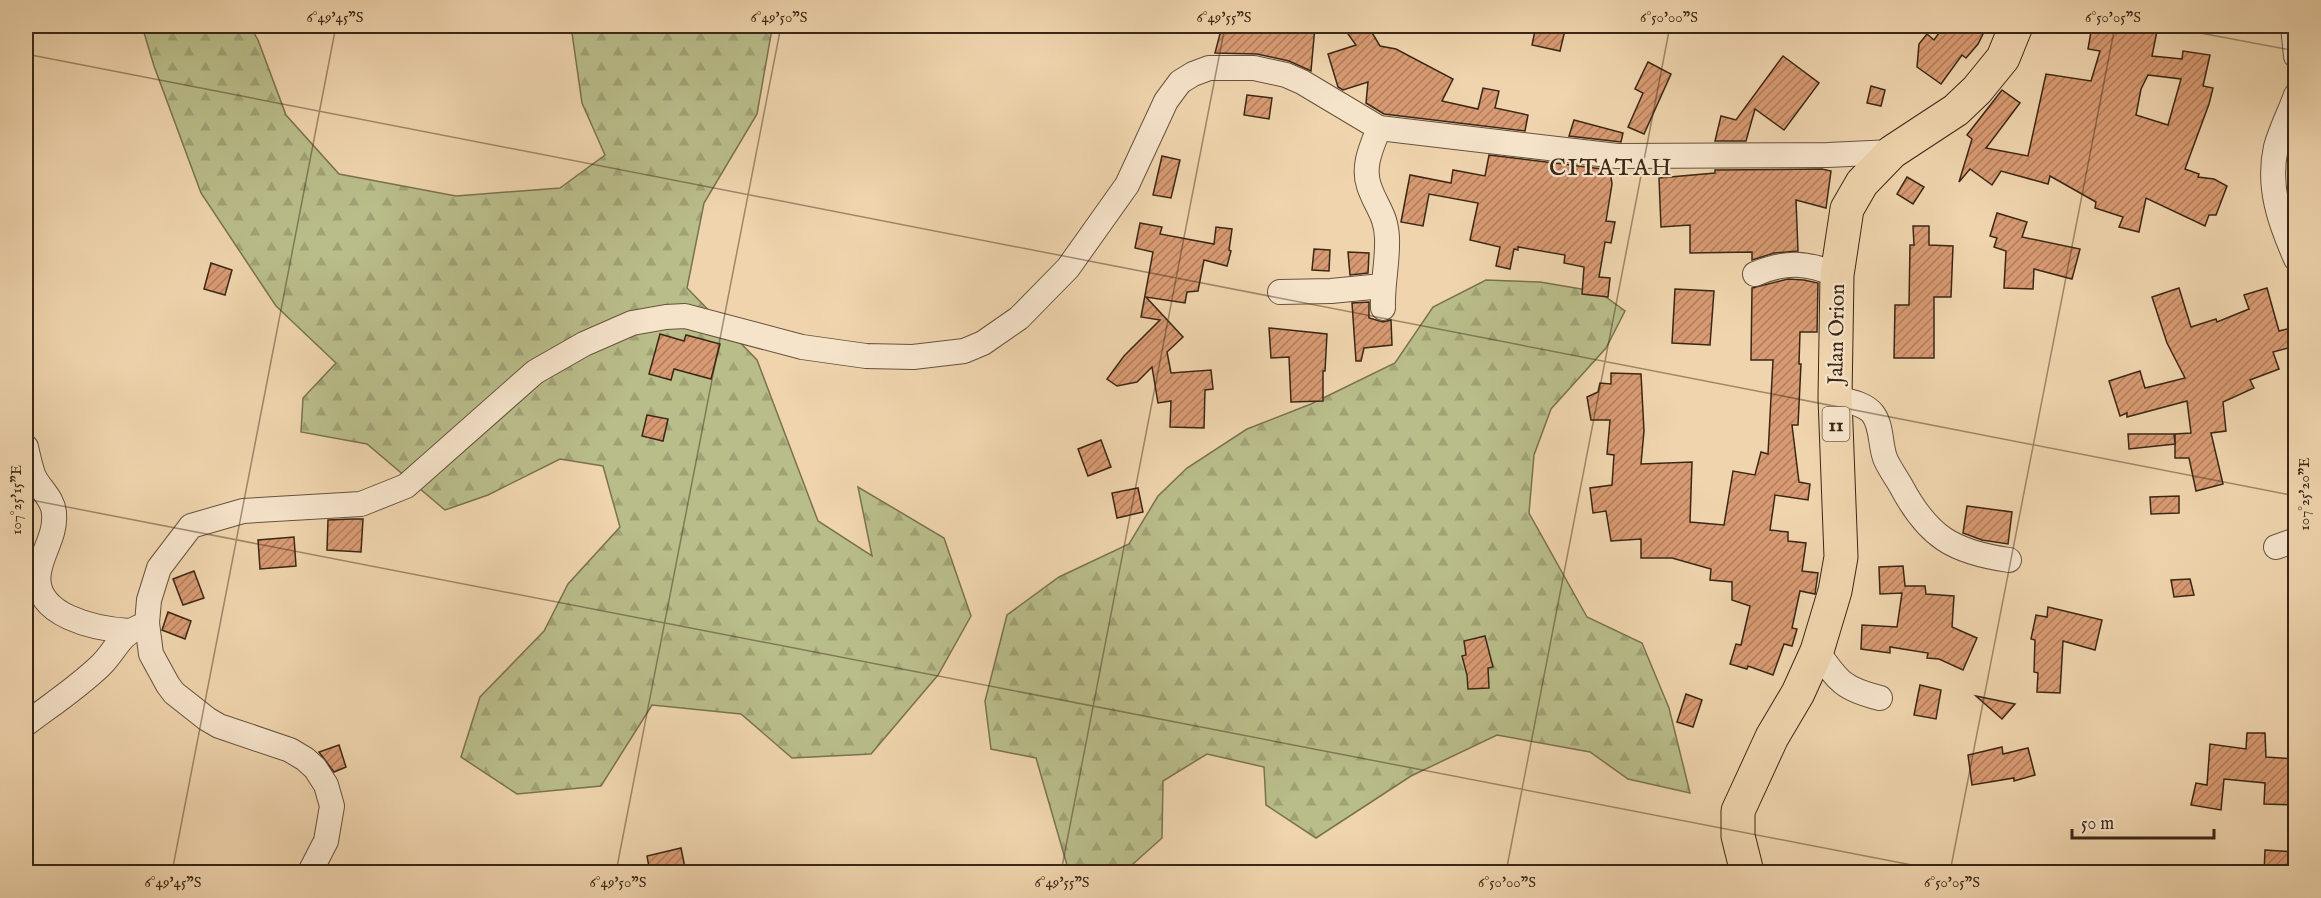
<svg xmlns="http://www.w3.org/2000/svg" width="2321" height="898" viewBox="0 0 2321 898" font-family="'IM FELL English',serif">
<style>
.forest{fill:url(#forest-firs);stroke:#7a7250;stroke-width:1.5}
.building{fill:url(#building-hatch);stroke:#3b2716;stroke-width:1.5;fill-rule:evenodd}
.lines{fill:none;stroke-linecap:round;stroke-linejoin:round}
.minor-casing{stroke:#68523c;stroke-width:26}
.highway-casing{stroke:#3b2716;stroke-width:35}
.minor{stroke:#f5e3ca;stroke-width:24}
.highway{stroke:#efd4ad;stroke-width:33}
.ticks{fill:none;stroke:#3b2716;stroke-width:1.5;stroke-opacity:0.45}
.labels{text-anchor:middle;stroke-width:4.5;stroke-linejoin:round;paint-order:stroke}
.shield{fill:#f5e3ca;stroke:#735f4c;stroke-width:1.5}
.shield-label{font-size:20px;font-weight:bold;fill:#3b2716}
.street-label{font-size:21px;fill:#3b2716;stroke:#f5e3ca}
.quarter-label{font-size:24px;letter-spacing:1.5px;fill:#3b2716;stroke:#f5e3ca}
.neatline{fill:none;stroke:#3b2716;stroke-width:2}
.ticks-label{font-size:15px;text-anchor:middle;fill:#3b2716}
</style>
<defs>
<pattern id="forest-firs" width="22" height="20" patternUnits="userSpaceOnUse" patternTransform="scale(1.5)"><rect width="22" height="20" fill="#b9bd8a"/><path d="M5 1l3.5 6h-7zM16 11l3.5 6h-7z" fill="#a0a276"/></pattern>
<pattern id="building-hatch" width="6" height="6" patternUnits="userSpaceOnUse" patternTransform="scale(1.5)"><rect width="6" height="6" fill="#d89a72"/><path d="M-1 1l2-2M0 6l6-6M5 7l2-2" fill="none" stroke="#b07e5d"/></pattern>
</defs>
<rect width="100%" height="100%" fill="#efd4ad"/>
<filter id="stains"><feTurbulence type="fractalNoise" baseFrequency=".00333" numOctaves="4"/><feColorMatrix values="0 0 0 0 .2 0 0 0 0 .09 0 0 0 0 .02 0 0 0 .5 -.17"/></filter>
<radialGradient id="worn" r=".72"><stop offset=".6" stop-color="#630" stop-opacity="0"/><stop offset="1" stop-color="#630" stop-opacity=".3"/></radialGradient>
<g class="forest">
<polygon points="142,26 250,26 258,40 286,115 339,174 456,196 560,188 605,155 582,103 571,26 769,26 772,29 757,114 704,203 687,288 757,360 818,521 872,556 858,487 944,538 971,616 938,675 871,754 792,758 741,714 652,705 601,786 517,794 461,757 480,697 544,631 568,584 620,527 603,466 560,459 488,495 445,510 367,444 301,432 303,398 336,363 276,306 201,193 154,66"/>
<polygon points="1486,280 1540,282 1599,292 1625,311 1606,348 1551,409 1534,455 1529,513 1587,617 1642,643 1669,708 1690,793 1628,779 1590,752 1497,735 1411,776 1316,838 1266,805 1264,767 1207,754 1163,781 1162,838 1124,872 1069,872 1036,758 991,749 985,701 1007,615 1059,577 1129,544 1158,496 1187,468 1247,429 1311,404 1395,363 1433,307"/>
</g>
<g class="building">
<polygon points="1222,26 1315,26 1311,71 1289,61 1257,54 1215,53"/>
<polygon points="1356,26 1368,26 1380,46 1396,49 1453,79 1442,101 1478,109 1483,88 1499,91 1495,108 1528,115 1525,131 1384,114 1366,103 1368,82 1343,90 1338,87 1328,54 1356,45 1348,34 1356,29"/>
<polygon points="1536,26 1566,26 1560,51 1532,45"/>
<polygon points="1944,26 1987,26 1978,44 1966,58 1962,55 1941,84 1917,67 1919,44 1927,34 1934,40"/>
<path d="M2092 26H2130L2157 31 2152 56 2182 59 2183 51 2210 55 2203 86 2213 88 2209 104 2185 169 2199 174 2198 177 2214 179 2227 186 2216 215H2209L2205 226 2146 198 2139 232 2119 227 2123 217 2095 208 2096 202 2050 176 2048 184 2001 171 1992 185 1970 169 1959 182 1972 139 1967 135 2002 90 2020 103 1986 148 2028 156 2046 74 2091 81 2100 51 2088 49ZM2148 75 2181 79 2168 125 2136 115 2141 89Z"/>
<polygon points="1783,56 1819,83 1784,130 1755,109 1746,141 1715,141 1721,116 1736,120"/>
<polygon points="1648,62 1671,74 1644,134 1628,127 1643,93 1635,89"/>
<polygon points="1871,86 1885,90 1881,106 1867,103"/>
<polygon points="1247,95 1272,98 1269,119 1244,115"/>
<polygon points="1574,120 1623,133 1621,142 1569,136"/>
<polygon points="2295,134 2295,170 2288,169 2290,150"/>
<polygon points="1489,155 1610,170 1612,184 1606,221 1615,222 1611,243 1605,242 1599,277 1610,278 1608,297 1582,294 1584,267 1564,263 1565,255 1518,247 1518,250 1514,249 1510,269 1496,266 1500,247 1470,240 1478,203 1429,194 1423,226 1401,222 1410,175 1451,183 1453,170 1485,176"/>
<polygon points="1162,156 1180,160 1171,198 1153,195"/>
<polygon points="1822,169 1831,171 1826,208 1796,200 1798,251 1774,253 1752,260 1752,252 1690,253 1690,225 1661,227 1659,178 1715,173 1715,170"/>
<polygon points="1907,177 1924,187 1913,204 1897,194"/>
<polygon points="1997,213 2027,222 2022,237 2080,249 2072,279 2034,269 2033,289 2004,288 2006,251 1994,247 1997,238 1990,236"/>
<polygon points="1140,223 1162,227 1160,234 1214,244 1216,227 1232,229 1229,250 1231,251 1227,266 1204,260 1198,291 1187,292 1185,303 1146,297 1183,337 1167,352 1171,373 1211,370 1213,389 1205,390 1204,428 1170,427 1171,401 1158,403 1152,367 1137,382 1117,386 1107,379 1124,356 1160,320 1141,317 1153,252 1135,248"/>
<polygon points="1913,226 1929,226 1929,245 1953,246 1951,297 1934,297 1934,358 1894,358 1895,305 1909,305 1910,245 1914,245"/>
<polygon points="1314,249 1330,250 1329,271 1312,270"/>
<polygon points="1348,252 1369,253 1368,273 1350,275"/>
<polygon points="211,263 232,270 225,295 204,289"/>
<polygon points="1788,279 1804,280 1818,283 1817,332 1800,332 1799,364 1801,364 1798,425 1792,425 1799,482 1810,484 1808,500 1775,495 1770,530 1788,532 1788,541 1806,543 1802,571 1818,573 1815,594 1800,591 1792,628 1797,629 1792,646 1784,644 1773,675 1748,666 1747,669 1730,664 1736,644 1741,645 1750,606 1732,600 1732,582 1710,580 1711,569 1672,558 1641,558 1641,539 1611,541 1606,511 1593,513 1590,488 1612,485 1614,455 1607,454 1610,420 1591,420 1587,397 1598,392 1600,383 1611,384 1611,373 1641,374 1644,431 1641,464 1692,462 1690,522 1724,525 1733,471 1755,475 1761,452 1768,454 1773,360 1751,360 1752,288"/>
<polygon points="2179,288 2191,327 2216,319 2217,322 2249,309 2244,295 2267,288 2279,331 2295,327 2295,346 2273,352 2279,369 2250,380 2254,388 2223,402 2226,431 2211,433 2223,484 2196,491 2189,458 2175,458 2175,434 2191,433 2187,401 2127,417 2127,413 2120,416 2109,381 2140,371 2145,388 2185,378 2167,343 2152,297"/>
<polygon points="1675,289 1714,291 1710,345 1672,343"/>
<polygon points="1369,302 1369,318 1383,322 1391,320 1392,345 1364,348 1361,361 1356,361 1352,303"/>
<polygon points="1269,328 1327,334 1325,371 1323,371 1323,401 1291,402 1289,357 1271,358"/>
<polygon points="660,334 684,341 686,335 720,344 711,379 674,369 671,380 649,374"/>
<polygon points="647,415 668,419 663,441 642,436"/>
<polygon points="2128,434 2174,434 2175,444 2129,449"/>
<polygon points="1101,440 1111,467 1088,476 1078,449"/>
<polygon points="1138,488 1143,512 1117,518 1112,493"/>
<polygon points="2179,496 2179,513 2151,514 2150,497"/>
<polygon points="1967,506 2012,512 2008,544 1982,540 1963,533"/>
<polygon points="352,519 363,519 361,552 327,550 328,520"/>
<polygon points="294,537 296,566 260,569 258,540"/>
<polygon points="1903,566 1905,586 1925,586 1926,594 1954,596 1952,627 1977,638 1963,670 1939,659 1927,658 1928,653 1890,647 1890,653 1861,649 1862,625 1897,627 1902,593 1880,594 1879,567"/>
<polygon points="194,571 204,598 183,605 173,579"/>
<polygon points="2190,579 2194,595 2174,597 2171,580"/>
<polygon points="2048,607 2102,620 2095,650 2063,641 2060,693 2037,692 2038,673 2034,672 2035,640 2031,639 2036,615 2047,617"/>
<polygon points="168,612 191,621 185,639 162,630"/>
<polygon points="1485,636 1493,667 1488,668 1489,688 1468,689 1467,675 1462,656 1466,655 1464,641"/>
<polygon points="1920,685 1941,690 1936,719 1914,715"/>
<polygon points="1686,694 1702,700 1693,727 1677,722"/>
<polygon points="1976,696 2015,704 2002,719"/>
<polygon points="2247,733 2265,733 2266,757 2295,759 2295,782 2293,782 2292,805 2264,804 2265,783 2224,779 2221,810 2191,805 2196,783 2207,785 2210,744 2246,749"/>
<polygon points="339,745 346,767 334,772 319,752"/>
<polygon points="2002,747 2003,754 2028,748 2035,775 2014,781 2014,778 1972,785 1968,755"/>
<polygon points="681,848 686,873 650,873 647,856"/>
<polygon points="2265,850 2295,852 2295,873 2264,873"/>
</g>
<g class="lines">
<g class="minor-casing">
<g id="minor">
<polyline points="2293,26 2296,56"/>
<path d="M2296 95C2290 112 2281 129 2276 147 2267 187 2280 223 2296 259"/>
<path d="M1379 128C1372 146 1362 166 1369 186 1376 207 1386 214 1387 238 1388 262 1382 285 1383 308"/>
<path d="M1755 274C1785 261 1807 262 1837 275"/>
<polyline points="1280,292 1331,291 1382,286"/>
<path d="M1835 398C1847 401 1865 403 1873 414 1882 426 1880 444 1885 458 1889 468 1896 477 1901 486 1928 537 1953 552 2009 560"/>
<path d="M26 447C28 456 30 465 33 474 38 488 54 498 54 514 56 535 42 552 39 572 31 616 97 629 129 631"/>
<polyline points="2276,547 2296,540"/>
<path d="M1817 651C1838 681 1843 689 1880 698"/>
<path d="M26 724C51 705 77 688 100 666 115 652 119 635 139 627"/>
<polyline points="310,872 326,841 332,806 326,785 315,768 305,759 290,750 219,726 207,719 174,693 168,685 151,654 147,623 149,600 159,568 191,526 243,511 361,504 406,486 535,372 584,344 632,323 666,317 685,316 802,347 866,356 913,357 964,351 983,343 1019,318 1068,268 1127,185 1166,101 1180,82 1193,74 1209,68 1254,68 1286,75 1302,82 1379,128 1617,156 1828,155 1892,152"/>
</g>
</g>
<g class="highway-casing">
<polyline id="highway" points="1747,872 1738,836 1738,811 1772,737 1798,693 1817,651 1835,591 1841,557 1835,398 1837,275 1847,209 1862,183 1892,152 1956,110 1977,90 2003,58 2016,26"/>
</g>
<use href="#minor" class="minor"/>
<use href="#highway" class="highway"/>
</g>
<path class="ticks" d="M2163 26 2296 51M26 54 2296 496M26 499 1948 872M172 872 336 26M616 872 781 26M1061 872 1225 26M1506 872 1670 26M1950 872 2115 26"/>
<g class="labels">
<rect class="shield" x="1822.5" y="407" width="27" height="34" rx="4.5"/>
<g class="shield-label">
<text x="1836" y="431">11</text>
</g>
<g class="street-label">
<text transform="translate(1836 334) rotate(-89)" y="7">Jalan Orion</text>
</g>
<g class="quarter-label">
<text x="1611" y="175">CITATAH</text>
</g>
</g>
<rect width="2321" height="898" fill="none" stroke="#efd4ad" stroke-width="66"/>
<path d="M2072 829v9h142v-9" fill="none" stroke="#3b2716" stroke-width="3"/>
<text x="2081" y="829" font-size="18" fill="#3b2716" stroke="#f5e3ca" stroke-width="4.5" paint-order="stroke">50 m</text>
<rect x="33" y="33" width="2255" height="832" class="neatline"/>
<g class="ticks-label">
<text x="335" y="22">6°49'45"S</text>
<text x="779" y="22">6°49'50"S</text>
<text x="1224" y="22">6°49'55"S</text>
<text x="1669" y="22">6°50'00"S</text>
<text x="2113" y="22">6°50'05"S</text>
<text transform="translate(2304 494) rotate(-90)" y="5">107°25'20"E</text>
<text transform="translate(16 500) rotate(-90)" y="5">107°25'15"E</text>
<text x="173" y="887">6°49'45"S</text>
<text x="618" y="887">6°49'50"S</text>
<text x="1062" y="887">6°49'55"S</text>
<text x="1507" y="887">6°50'00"S</text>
<text x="1952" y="887">6°50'05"S</text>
</g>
<rect width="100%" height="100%" filter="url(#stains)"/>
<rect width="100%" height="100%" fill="url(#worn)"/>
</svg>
